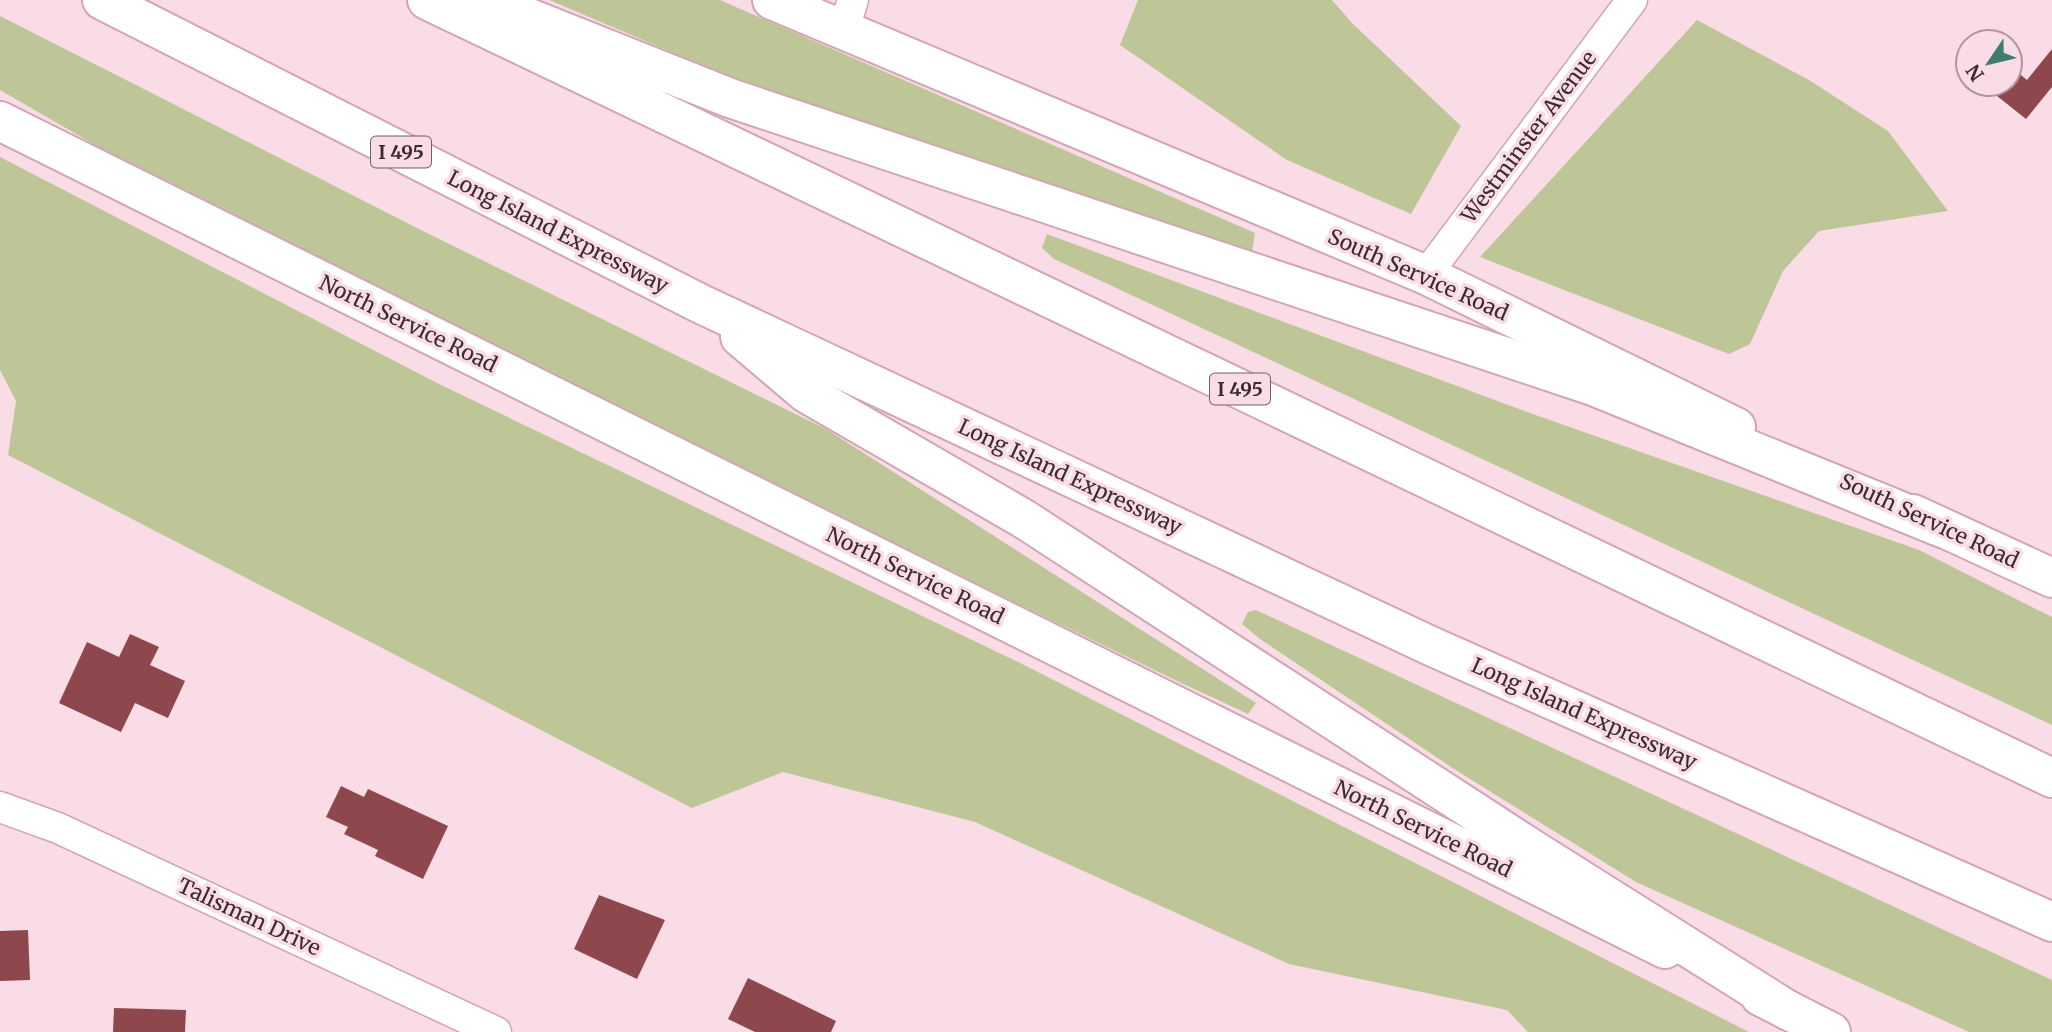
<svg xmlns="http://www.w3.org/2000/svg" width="2052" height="1032" viewBox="0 0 2052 1032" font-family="Merriweather,serif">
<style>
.green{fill:#bec698}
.building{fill:#8d474d}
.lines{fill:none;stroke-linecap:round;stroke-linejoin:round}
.street-casing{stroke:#d2a5b5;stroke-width:33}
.secondary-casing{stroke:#d2a5b5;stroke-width:42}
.highway-casing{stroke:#d2a5b5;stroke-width:42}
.street{stroke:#fff;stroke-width:30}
.secondary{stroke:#fff;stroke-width:38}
.highway{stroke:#fff;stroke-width:38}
.labels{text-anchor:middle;stroke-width:7;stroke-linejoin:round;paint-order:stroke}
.shield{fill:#fadce6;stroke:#755f67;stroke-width:2}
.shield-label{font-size:19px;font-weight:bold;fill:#3c2a31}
.street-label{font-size:21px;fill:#3c2a31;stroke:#fadce6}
</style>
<rect width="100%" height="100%" fill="#fadce6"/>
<g class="green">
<polygon points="549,0 720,0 1255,233 1252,252 730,77"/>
<polygon points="1138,0 1332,0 1352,23 1461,126 1411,214 1287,160 1120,45"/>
<polygon points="0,16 425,232 826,429 1256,703 1248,714 1177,681 216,215 0,90"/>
<polygon points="1697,20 1809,80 1888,131 1948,211 1819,231 1783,271 1750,344 1729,354 1480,257"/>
<polygon points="0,157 439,384 1020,663 1749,1032 1528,1032 1507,1010 1289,964 975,822 783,772 692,808 8,455 16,401 0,370"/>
<polygon points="1047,234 1530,413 1919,550 2052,617 2052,725 1054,259 1042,248"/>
<polygon points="1256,610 2052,980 2052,1032 1969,1032 1636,882 1454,769 1260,639 1242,624 1248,612"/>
</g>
<g class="building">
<polygon points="2052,49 2052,87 2026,119 1982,84 2010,84 2010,66 2027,80"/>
<polygon points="130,634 159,647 150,665 185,681 168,718 135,703 121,732 59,703 87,642 119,657"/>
<polygon points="341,786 364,797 368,789 448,826 423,879 375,856 378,850 344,834 348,827 326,817"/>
<polygon points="599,895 665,920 637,979 574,949"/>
<polygon points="28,930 30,980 0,981 0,931"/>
<polygon points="748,978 836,1021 831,1032 755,1032 728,1019"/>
<polygon points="114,1008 186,1010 185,1032 113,1032"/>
</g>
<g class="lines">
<g class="street-casing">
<g id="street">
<polyline points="843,32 853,0"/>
<polyline points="1426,275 1632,0"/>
<polyline points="0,807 58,828 496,1032"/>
</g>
</g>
<g class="secondary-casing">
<g id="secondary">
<polyline points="772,0 1426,275 1736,427"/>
<polyline points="0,121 1665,949"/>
<polyline points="1913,514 2052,578"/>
<polyline points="1760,996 1831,1032"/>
</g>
</g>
<g class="highway-casing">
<g id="highway">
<polyline points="102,0 701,304 1433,647 2052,922"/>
<polyline points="427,0 2052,778"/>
<polyline points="484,0 730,98 1593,386 1942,528"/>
<polyline points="740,337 806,393 1024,519 1532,849 1789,1011"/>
</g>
</g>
<use href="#street" class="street"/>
<use href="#secondary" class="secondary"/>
<use href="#highway" class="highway"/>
</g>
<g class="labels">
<g class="shield">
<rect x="371" y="136.5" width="60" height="31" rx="5"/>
<rect x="1210" y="373.5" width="60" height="31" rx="5"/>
</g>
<g class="shield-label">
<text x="401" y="159">I 495</text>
<text x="1240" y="396">I 495</text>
</g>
<g class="street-label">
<text transform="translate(1529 137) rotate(-53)" y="7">Westminster Avenue</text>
<text transform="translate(558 232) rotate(27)" y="7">Long Island Expressway</text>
<text transform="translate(1418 275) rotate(24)" y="7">South Service Road</text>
<text transform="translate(408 324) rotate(26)" y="7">North Service Road</text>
<text transform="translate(1070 477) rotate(25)" y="7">Long Island Expressway</text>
<text transform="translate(1929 521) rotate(25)" y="7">South Service Road</text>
<text transform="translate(915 576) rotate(26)" y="7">North Service Road</text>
<text transform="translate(1584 714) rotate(24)" y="7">Long Island Expressway</text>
<text transform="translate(1423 829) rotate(26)" y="7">North Service Road</text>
<text transform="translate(249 917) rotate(25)" y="7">Talisman Drive</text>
</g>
</g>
<g transform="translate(1989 63) rotate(235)"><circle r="33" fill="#fadce6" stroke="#ae959e" stroke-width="2"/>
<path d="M0-5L12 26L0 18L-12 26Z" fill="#3c7d6d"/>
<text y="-10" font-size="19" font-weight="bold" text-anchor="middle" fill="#3c2a31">N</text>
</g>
</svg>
